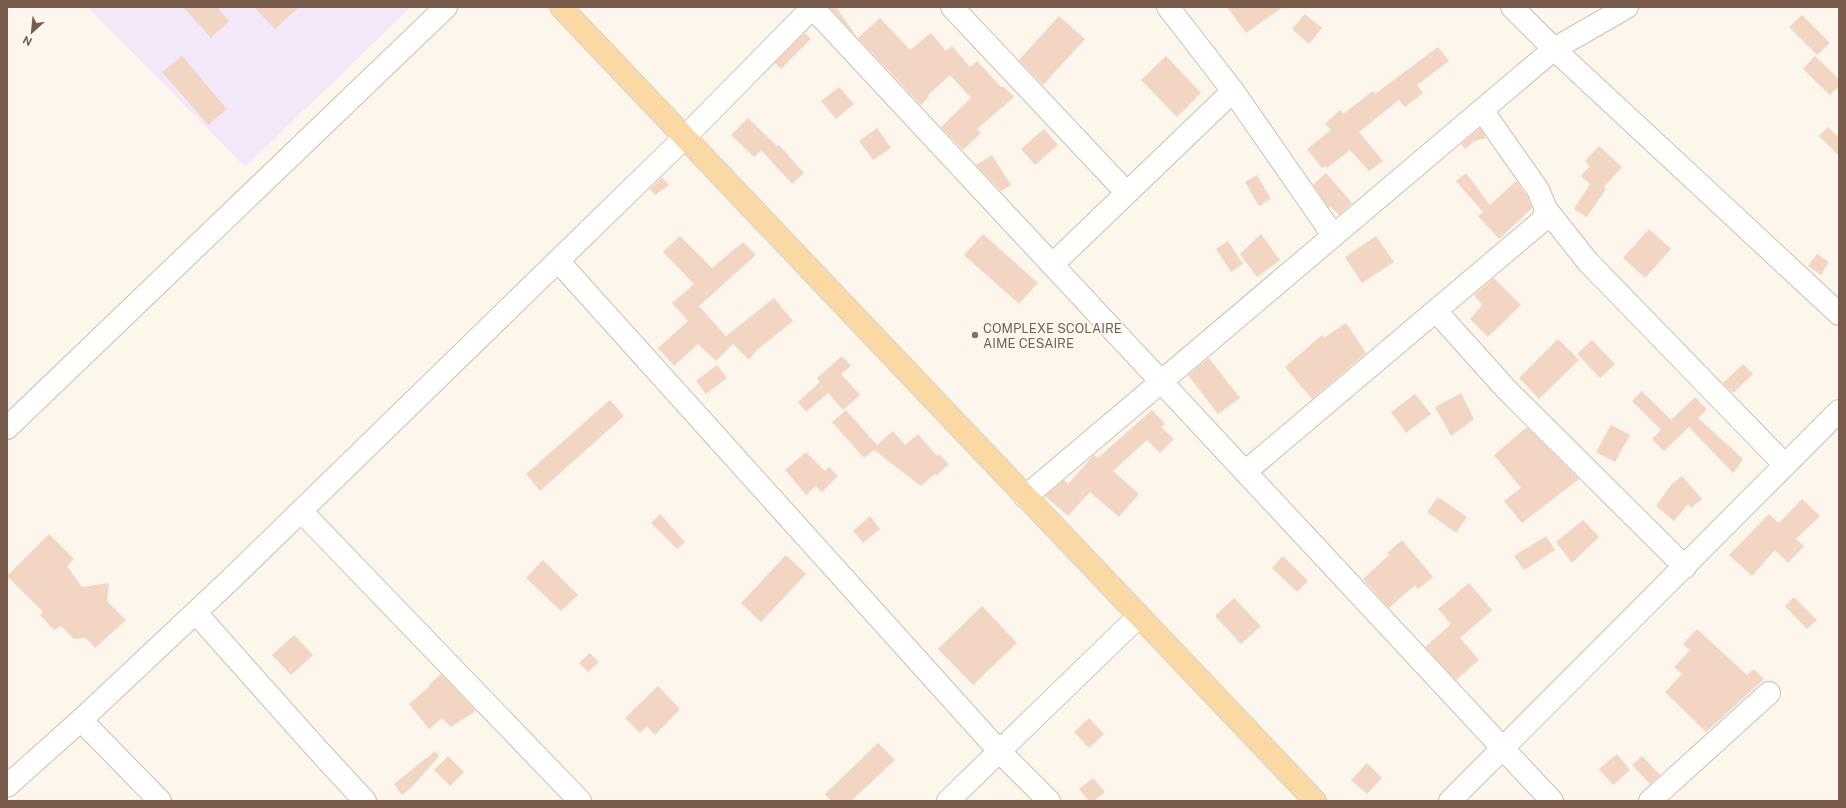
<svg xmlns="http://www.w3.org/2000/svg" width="1846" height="808" viewBox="0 0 1846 808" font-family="'Public Sans',sans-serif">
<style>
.education{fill:#f3e8fa}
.building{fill:#f3d5c3}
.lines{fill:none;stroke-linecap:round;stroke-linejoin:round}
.minor-casing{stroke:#d1beb0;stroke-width:24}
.major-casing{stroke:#dad1cd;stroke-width:24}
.minor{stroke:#fff;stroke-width:22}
.major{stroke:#fbd9a5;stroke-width:22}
.education-dot{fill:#8d6e63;stroke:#fffaf3;stroke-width:1.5}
.labels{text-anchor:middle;stroke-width:3;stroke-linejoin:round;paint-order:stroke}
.education-label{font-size:13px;fill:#785e54;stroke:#fffaf3;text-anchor:start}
</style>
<rect width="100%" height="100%" fill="#fdf6ec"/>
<polygon class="education" points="88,7 411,7 245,167"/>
<g class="building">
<polygon points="183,7 217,7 229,21 211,38"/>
<polygon points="254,7 299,7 275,29"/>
<polygon points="829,7 836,7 854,33 854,34"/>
<polygon points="1227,7 1283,7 1246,33"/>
<polygon points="1305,14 1322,28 1309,44 1292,29"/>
<polygon points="1802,15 1830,43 1817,55 1789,27"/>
<polygon points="1059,16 1085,39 1043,85 1019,60"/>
<polygon points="880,18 910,50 931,33 946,51 952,46 970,67 977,61 1001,87 1004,87 1014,97 977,129 981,133 963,150 941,127 971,98 950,75 927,96 929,97 921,105 858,38"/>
<polygon points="805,33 811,39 781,69 775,63"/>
<polygon points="1438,47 1449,61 1417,85 1423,93 1405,107 1399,100 1359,132 1383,161 1369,171 1350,150 1327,168 1326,166 1322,168 1307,149 1331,130 1325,124 1340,110 1343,114 1373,91 1375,94"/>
<polygon points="182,56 227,109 208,125 162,72"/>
<polygon points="1166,56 1201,93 1177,117 1141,80"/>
<polygon points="1815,56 1839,79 1839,86 1830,95 1803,69"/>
<polygon points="839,87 854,104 836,119 821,101"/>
<polygon points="748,118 777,146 779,145 804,173 792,184 761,150 754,157 731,135"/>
<polygon points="1828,127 1839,138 1839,156 1819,136"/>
<polygon points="877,128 891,148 873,160 859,141"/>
<polygon points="1480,128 1486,138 1475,141 1465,149 1461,144"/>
<polygon points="1044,129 1058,145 1035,165 1021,149"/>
<polygon points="1599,146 1622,167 1604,187 1606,189 1587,217 1574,209 1590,184 1581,176 1590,166 1585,161"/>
<polygon points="992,155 1011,185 1001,191 976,165"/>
<polygon points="1326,173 1352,203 1339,215 1331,207 1329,208 1313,185"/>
<polygon points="1466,173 1490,205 1516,181 1527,196 1532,208 1499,239 1478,216 1483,212 1456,181"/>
<polygon points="1257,175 1271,199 1259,206 1245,182"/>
<polygon points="662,177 669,185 655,195 650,189"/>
<polygon points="1649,229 1671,249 1645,278 1623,258"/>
<polygon points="983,234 1038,283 1019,304 964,255"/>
<polygon points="1261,234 1280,260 1257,277 1240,254"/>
<polygon points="680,236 712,268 743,242 756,255 699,306 726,336 774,298 793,321 757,350 749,360 733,344 716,361 698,344 674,366 658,348 688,321 672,303 694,284 663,252"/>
<polygon points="1376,236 1394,262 1362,283 1345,257"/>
<polygon points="1228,241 1243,264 1231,272 1216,249"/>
<polygon points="1817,254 1829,262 1821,275 1808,266"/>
<polygon points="1494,278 1521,305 1488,337 1470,319 1482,305 1474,295"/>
<polygon points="1346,323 1366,353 1312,399 1285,367 1322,335 1324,338"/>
<polygon points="1558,339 1579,360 1539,399 1519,378"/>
<polygon points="1592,340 1615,364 1600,378 1577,354"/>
<polygon points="842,356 851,366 841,374 860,395 843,410 828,393 806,412 798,402 820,382 817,378"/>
<polygon points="1209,358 1240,398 1218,414 1188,375"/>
<polygon points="1743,364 1753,374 1733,393 1723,383"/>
<polygon points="717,365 727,378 706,394 696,381"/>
<polygon points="1642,391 1671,420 1695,397 1707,409 1698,418 1743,459 1733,473 1689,427 1664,451 1652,439 1661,430 1632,401"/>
<polygon points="1461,393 1474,419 1451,436 1435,407"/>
<polygon points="1415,394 1431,414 1406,433 1391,412"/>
<polygon points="610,400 624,416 540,491 526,474"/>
<polygon points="846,410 877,445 893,431 905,445 918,434 937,456 939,454 949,464 936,476 935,474 921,486 874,450 864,458 832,422"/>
<polygon points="1152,410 1165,424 1161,427 1174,439 1160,453 1147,440 1113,471 1139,494 1119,517 1090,492 1068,516 1045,496 1064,480 1068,484 1093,456 1094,455 1098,458"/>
<polygon points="1611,425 1630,435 1615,462 1596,452"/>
<polygon points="1527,427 1579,479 1522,523 1504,501 1521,488 1494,455"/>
<polygon points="806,452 825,471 829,467 838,476 822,492 816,486 806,495 785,470"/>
<polygon points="1682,476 1702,499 1691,508 1688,504 1674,521 1656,506 1671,485"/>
<polygon points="1438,497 1467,517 1456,533 1427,512"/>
<polygon points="1802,499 1820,516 1796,539 1804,546 1788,563 1775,550 1752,576 1729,555 1769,514 1779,523"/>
<polygon points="660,514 685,542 677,549 651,523"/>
<polygon points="870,516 880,529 863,543 853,531"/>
<polygon points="1583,520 1599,537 1572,563 1556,542"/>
<polygon points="49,534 74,559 67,566 82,587 109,583 107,601 126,620 95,648 86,638 74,639 61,626 54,630 40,615 43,612 7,576"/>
<polygon points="1546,536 1555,550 1524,570 1514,556"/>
<polygon points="1402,540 1433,577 1418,589 1415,585 1389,608 1363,579 1389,555 1387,553"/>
<polygon points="786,555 806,574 761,622 741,603"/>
<polygon points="1283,556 1308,581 1297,592 1272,568"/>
<polygon points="543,560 578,595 561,611 526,578"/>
<polygon points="1469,583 1492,610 1460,638 1479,660 1456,680 1425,647 1451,624 1438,609"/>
<polygon points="1794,597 1817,620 1807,629 1785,606"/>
<polygon points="1234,598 1261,626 1241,644 1215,616"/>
<polygon points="982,606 1017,643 973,685 938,649"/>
<polygon points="1697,629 1747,675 1754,669 1764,679 1706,732 1665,692 1682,674 1674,667 1690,650 1683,644"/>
<polygon points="294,635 313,655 291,675 272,655"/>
<polygon points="590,653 599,662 588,672 579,663"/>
<polygon points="441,674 476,711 451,727 442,718 429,729 409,704 429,687 428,686"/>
<polygon points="658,686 680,709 655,735 647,726 640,733 625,718"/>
<polygon points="1089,718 1104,734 1089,748 1074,732"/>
<polygon points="878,743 895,760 851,801 831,801 825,794"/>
<polygon points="435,751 439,756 412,787 402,795 394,784"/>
<polygon points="1617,754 1630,770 1613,785 1599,769"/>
<polygon points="448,756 464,772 450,786 434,770"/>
<polygon points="1642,756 1660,775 1650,784 1632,765"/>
<polygon points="1367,763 1382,778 1367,794 1351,780"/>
<polygon points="1093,778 1105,792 1094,801 1089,801 1079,789"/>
</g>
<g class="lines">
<g class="minor-casing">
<g id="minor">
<polyline points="812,7 1552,801"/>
<polyline points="952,7 1126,192"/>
<polyline points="1168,7 1233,91 1333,235"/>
<polyline points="1512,7 1554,49 1839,314"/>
<polyline points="1546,209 1588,262 1785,465"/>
<polyline points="558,261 1000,752 1049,801"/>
<polyline points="1052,265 1233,91"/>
<polyline points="1436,311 1506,389 1685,567"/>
<polyline points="7,428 446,7"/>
<polyline points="1245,472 1543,220 1546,209 1538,190 1482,110"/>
<polyline points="1025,497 1554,49 1627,7"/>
<polyline points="301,511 580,801"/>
<polyline points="196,613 317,749 365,801"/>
<polyline points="81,720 160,801"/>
<polyline points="7,786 81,720 230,580 684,138 813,7"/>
<polyline points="948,801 1139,616"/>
<polyline points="1450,801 1839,411"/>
<polyline points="1650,801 1769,693"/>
</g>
</g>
<g class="major-casing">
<polyline id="major" points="561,7 1315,801"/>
</g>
<use href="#minor" class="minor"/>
<use href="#major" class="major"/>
</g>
<circle class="education-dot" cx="975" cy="335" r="4"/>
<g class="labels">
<g class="education-label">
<text x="983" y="333">COMPLEXE SCOLAIRE<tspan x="983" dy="15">AIME CESAIRE</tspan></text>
</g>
</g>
<rect width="1846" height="808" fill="none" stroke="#7a5c4d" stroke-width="16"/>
<g transform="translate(32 32) rotate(207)" stroke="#fffaf3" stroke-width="3" paint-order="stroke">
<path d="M0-3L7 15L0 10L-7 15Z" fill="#7a5c4d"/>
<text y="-6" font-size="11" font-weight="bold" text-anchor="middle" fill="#7a5c4d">N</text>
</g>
</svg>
